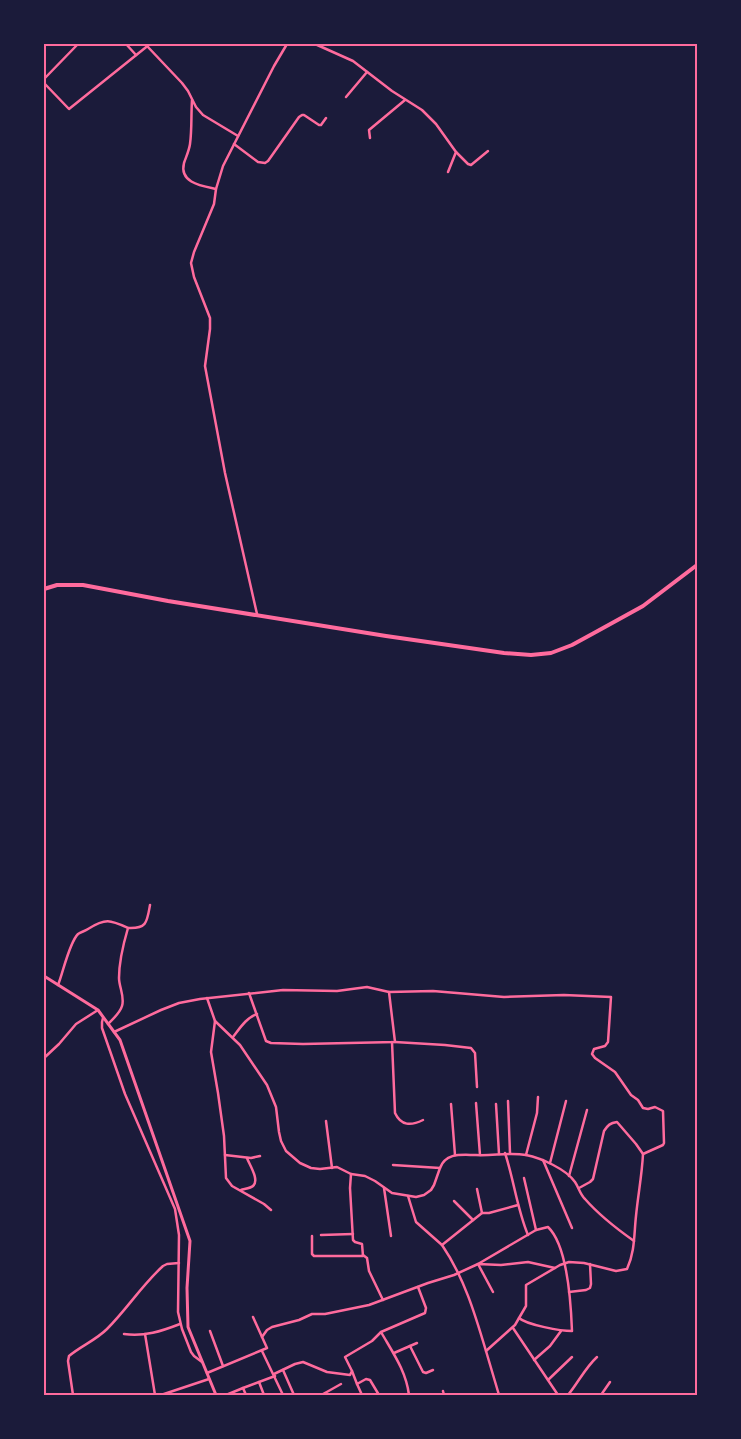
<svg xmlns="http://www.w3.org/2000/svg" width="741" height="1439" viewBox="0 0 741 1439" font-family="Montserrat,sans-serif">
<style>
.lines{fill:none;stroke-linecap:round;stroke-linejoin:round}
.minor{stroke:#ff6b9d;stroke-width:2.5}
.secondary{stroke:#ff6b9d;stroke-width:3}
.trunk{stroke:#ff6b9d;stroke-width:4}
.neatline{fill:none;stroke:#ff6b9d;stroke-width:2}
</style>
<rect width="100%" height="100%" fill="#1b1b3a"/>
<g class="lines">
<g class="minor">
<polyline points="126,44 136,55"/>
<polyline points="315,44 353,61 392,91 422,110 436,124 456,152 448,172"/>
<polyline points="147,46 182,83 188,91 196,107 203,115 238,136"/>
<polyline points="44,79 78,44"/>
<polyline points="44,83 69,109 150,44"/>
<polyline points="346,97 367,72"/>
<path d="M192 100C191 115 192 130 190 144 189 151 186 157 184 163 179 183 202 186 216 189"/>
<polyline points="370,138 369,130 405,100"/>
<polyline points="234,144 258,162 265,163 268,161 299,117 302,115 304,115 319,125 321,125 326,118"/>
<polyline points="456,152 468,164 471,165 488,151"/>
<polyline points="257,614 225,473 205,366 210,329 210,318 194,277 191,263 194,252 214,204 216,189 223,166 274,66 287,44"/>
<path d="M58 985C63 973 69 943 78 934 81 932 85 931 88 929 106 918 110 920 128 928"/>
<polyline points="249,993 266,1041 271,1043 303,1044 395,1042 389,992"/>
<polyline points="207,998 215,1021 240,1045 267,1085 276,1107 279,1132 281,1141 286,1151 300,1163 311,1168 320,1169 337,1167 351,1174 365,1176 375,1181 392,1193 416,1197 424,1195 431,1190 434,1185 440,1168"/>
<polyline points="103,1018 102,1022 102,1028 125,1094 175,1209 179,1235 178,1312 182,1329 191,1352 194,1356 202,1362"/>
<polyline points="215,1021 211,1052 218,1093 224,1136 226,1178 232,1186 264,1204 271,1210"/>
<path d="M108 1024C113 1019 120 1013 122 1006 125 997 119 987 119 978 119 961 123 945 128 928 147 929 147 922 150 905"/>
<polyline points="114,1032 161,1010 179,1003 200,999 283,990 337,991 367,987 389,992 433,991 504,997 564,995 611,997 608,1042 605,1046 594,1049 592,1054 595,1058 615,1072 631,1095 638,1100 643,1108 648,1109 655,1107 663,1111 664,1143 663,1145 643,1154"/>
<path d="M233 1037C240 1028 246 1018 257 1014"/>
<path d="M392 1042 395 1113C401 1126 411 1126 423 1120"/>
<polyline points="395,1042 445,1045 471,1048 475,1053 477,1087"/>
<polyline points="44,1058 59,1044 76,1024 98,1010"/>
<polyline points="508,1101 510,1153"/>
<polyline points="476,1103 480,1155"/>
<polyline points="451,1104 455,1155"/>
<polyline points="496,1104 499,1154"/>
<polyline points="326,1121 332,1168"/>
<path d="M505 1153C514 1180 517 1209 528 1235"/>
<polyline points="225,1155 251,1158 260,1156"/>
<polyline points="526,1155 537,1113 538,1097"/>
<polyline points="543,1160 572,1228"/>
<polyline points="550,1163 566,1101"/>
<path d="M393 1165 440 1168C446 1152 462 1155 476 1155 493 1156 509 1152 526 1155 541 1158 566 1169 575 1182 579 1188 580 1194 585 1199 599 1215 617 1229 634 1241"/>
<polyline points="569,1176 587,1110"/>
<polyline points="524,1178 536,1230"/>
<polyline points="384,1188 391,1236"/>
<path d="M241 1190C244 1189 251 1188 253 1186 260 1180 249 1164 247 1158"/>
<polyline points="408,1196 416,1222 442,1245 482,1213 477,1189"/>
<polyline points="454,1201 473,1220"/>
<polyline points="482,1213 489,1213 518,1205"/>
<polyline points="321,1235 353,1234"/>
<polyline points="312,1236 312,1254 314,1256 363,1256 362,1244 355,1242 353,1240 350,1188 351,1174"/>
<path d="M442 1245C464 1277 475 1314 486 1351"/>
<polyline points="363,1255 367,1258 369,1271 383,1300"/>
<path d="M493 1292 478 1264 536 1230 548 1227C568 1246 571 1304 572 1331 561 1331 527 1325 519 1318"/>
<polyline points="569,1292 586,1290 590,1288 591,1284 590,1264"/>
<polyline points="513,1328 558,1395"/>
<polyline points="210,1331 223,1366"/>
<path d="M381 1332C393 1353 406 1371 409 1395"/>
<path d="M124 1334C144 1337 162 1331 180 1324"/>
<polyline points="145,1334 155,1395"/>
<polyline points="262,1337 267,1330 272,1327 299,1320 312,1314 325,1314 369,1305 428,1283 454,1275 478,1264 501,1265 528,1262 555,1268"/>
<polyline points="410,1346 417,1343"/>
<polyline points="262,1351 283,1395"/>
<polyline points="394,1353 410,1346 423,1372 426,1373 433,1370"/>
<polyline points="534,1360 550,1346 561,1331"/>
<polyline points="283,1370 294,1395"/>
<polyline points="352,1371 357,1384 366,1379 370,1380 379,1395"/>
<polyline points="207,1373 267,1348 253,1317"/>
<polyline points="274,1374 295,1364 303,1362 327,1372 350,1375 352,1371 345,1357 372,1341 381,1332 425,1313 426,1308 418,1287"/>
<polyline points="548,1380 572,1357"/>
<polyline points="259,1382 264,1395"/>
<polyline points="357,1384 362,1395"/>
<polyline points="243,1388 275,1376"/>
<polyline points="443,1391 444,1395"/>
<polyline points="325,1393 341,1384"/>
<path d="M73 1395 68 1361 69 1356C81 1346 96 1340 107 1329 127 1309 142 1285 163 1266L167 1264 179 1263"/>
<polyline points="161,1395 209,1379"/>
<polyline points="226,1395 243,1388 246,1395"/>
<polyline points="321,1395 325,1393 327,1395"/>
<path d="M499 1395 486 1351 515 1325 526 1306V1285L560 1265 569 1262 584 1263 616 1271 627 1269C635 1252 634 1234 636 1216 638 1195 642 1175 643 1154L636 1144 617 1122C610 1123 608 1125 604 1131L593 1179 590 1182 579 1188"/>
<path d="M568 1395C578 1383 585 1368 597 1357"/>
<polyline points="601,1395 610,1382"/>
</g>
<polyline class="secondary" points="44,976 98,1010 120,1040 190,1241 187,1288 188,1327 216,1395"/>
<polyline class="trunk" points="44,589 57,585 83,585 168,601 386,636 504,653 531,655 551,653 572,645 594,633 643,606 697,565"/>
</g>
<rect width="741" height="1439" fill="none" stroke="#1b1b3a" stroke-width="90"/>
<rect x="45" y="45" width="651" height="1349" class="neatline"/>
</svg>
